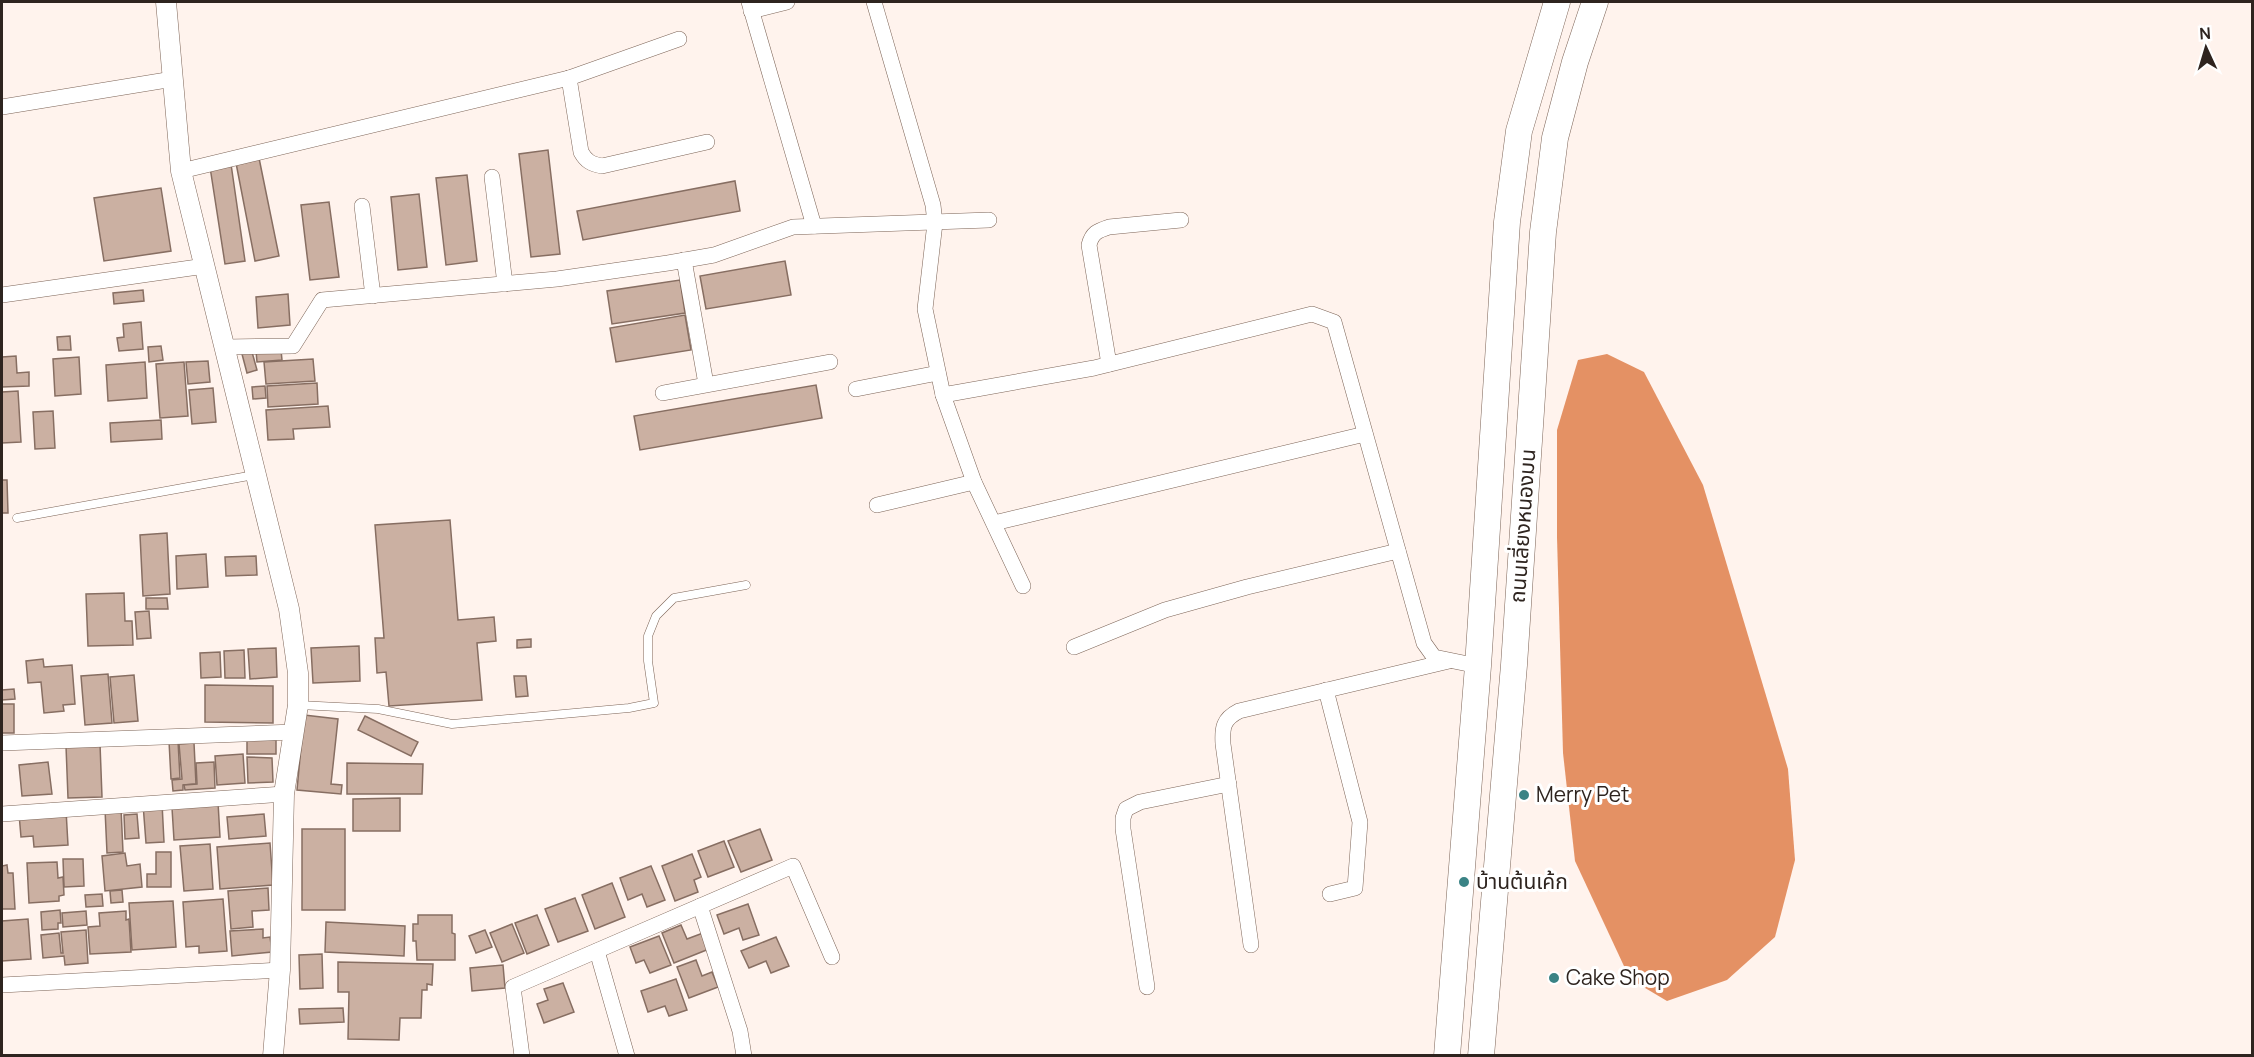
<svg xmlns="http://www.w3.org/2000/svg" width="2254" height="1057" viewBox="0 0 2254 1057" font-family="Manrope,'Noto Sans Thai',sans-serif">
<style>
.water{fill:#e49164}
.building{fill:#cbb0a2;stroke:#876e62;stroke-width:1.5}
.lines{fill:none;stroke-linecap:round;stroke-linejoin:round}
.service-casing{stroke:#7d6558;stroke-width:9}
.minor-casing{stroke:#7d6558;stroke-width:16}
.tertiary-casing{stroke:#7d6558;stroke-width:21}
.trunk-casing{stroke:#7d6558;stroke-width:27}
.service{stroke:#fff;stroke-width:8}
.minor{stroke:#fff;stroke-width:15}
.tertiary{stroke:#fff;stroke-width:20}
.trunk{stroke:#fff;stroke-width:26}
.poi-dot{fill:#3a8385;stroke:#fff;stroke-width:2}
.labels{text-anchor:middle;stroke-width:6;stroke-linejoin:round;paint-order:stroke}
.street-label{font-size:21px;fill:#2e241f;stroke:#fff}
.poi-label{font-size:21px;fill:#2e241f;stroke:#fff;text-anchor:start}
</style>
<rect width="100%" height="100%" fill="#fff3ed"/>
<polygon class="water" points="1607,354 1644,372 1703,485 1788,769 1795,860 1775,937 1727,980 1667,1001 1630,979 1575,861 1563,753 1557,537 1557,430 1578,360"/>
<g class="building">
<polygon points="548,150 560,254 531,257 519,154"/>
<polygon points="259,158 279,256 255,261 236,163"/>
<polygon points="231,164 245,261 225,264 210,167"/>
<polygon points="467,175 477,261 446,265 436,178"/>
<polygon points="735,181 740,211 583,240 577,211"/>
<polygon points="161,188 171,251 104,261 94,198"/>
<polygon points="419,194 427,267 398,270 391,197"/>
<polygon points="329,202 339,277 310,280 301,205"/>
<polygon points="785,261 791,295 706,309 700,276"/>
<polygon points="680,280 685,313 612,324 607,291"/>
<polygon points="143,290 144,301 114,304 113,293"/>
<polygon points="288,294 290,325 258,328 256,297"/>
<polygon points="685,315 691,350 616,362 610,328"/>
<polygon points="141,322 143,349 119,351 117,338 124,337 123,324"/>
<polygon points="70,336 71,350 58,350 57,337"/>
<polygon points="161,346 163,360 149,362 148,347"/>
<polygon points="281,350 282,360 257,362 256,351"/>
<polygon points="252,352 257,370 247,373 242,354"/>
<polygon points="16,356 17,373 29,372 29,386 2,387 2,357"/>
<polygon points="79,357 81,394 55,396 53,359"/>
<polygon points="313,359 315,381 266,384 264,362"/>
<polygon points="208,361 210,382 188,384 186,362"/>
<polygon points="145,362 147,398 108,401 106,365"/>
<polygon points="184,362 188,416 160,418 156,364"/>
<polygon points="317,383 318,404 268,407 267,386"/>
<polygon points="816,385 822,418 640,450 634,416"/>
<polygon points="265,386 266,398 253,399 252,387"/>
<polygon points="213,388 216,422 192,424 189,390"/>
<polygon points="18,391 21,442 2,443 2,392"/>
<polygon points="328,406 330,427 293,429 294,439 268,440 266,410"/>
<polygon points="53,411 55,448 35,449 33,412"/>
<polygon points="161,420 162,439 111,442 110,423"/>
<polygon points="2,480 7,480 8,513 2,513"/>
<polygon points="450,520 458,620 494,617 496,641 477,643 482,700 389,706 386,672 377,673 375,638 384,638 375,525"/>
<polygon points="167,533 170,594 143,596 140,535"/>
<polygon points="206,554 208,587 177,589 176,556"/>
<polygon points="256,556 257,575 226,576 225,557"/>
<polygon points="124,593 125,621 132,621 133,645 88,646 86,594"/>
<polygon points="146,598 167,598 168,609 146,609"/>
<polygon points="149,611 151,638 137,639 135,612"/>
<polygon points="531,639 531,647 517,648 517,640"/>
<polygon points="359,646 360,681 313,683 311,648"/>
<polygon points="276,648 277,677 250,679 248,649"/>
<polygon points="244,650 245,678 225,678 224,651"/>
<polygon points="220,652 221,677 201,678 200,653"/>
<polygon points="43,659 44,667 72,665 75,704 63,705 64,711 44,713 41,682 28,683 26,661"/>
<polygon points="108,674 112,723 85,725 81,676"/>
<polygon points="134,675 138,721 114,723 110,677"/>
<polygon points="514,676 526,676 528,696 516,697"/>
<polygon points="205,685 273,686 273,723 205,722"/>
<polygon points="14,689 15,699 2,700 2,690"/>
<rect x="2" y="704" width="12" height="29"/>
<polygon points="304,715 338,719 331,784 342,785 341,794 297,790"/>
<polygon points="365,716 418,742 411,756 358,730"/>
<rect x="247" y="740" width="29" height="14"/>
<polygon points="169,741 178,741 180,778 171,779"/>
<polygon points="194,743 196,784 183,785 183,790 173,791 172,780 182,779 179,744"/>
<polygon points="100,744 102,797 68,798 66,746"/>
<polygon points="243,754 245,783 217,785 215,756"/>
<polygon points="247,757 272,758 273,782 248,783"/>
<polygon points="48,762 52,794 22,796 19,765"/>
<polygon points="214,762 215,788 185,790 184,785 197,784 196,763"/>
<polygon points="347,763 423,764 422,794 347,794"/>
<polygon points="400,798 400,831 353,831 353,799"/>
<polygon points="218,802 220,837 174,840 172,808"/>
<polygon points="162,803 164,842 146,843 143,804"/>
<polygon points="121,808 123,852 107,853 105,809"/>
<polygon points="66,810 68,845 34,847 33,836 21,837 19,814"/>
<polygon points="137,814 139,838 125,839 124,815"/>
<polygon points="264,814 266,836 229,839 227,817"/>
<rect x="302" y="829" width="43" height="81"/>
<polygon points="760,829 772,860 741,872 728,841"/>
<polygon points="724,841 734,867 708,877 698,851"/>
<polygon points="270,843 273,885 220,889 217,847"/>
<polygon points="210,844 213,889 184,891 180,846"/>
<polygon points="156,852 171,852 171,887 147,887 147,874 156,874"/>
<polygon points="125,853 127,866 140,864 142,887 105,891 102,856"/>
<polygon points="692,854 701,877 694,880 698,892 675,901 662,866"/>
<polygon points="63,859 83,859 84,886 64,887"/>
<polygon points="57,862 58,878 63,877 64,895 59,896 59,901 29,903 27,863"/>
<polygon points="7,865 8,873 13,873 15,909 2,909 2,866"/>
<polygon points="651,866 665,900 647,907 642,894 628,900 620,878"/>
<polygon points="612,883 625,917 595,929 582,895"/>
<polygon points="268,888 269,910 252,911 253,927 231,929 228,891"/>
<polygon points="122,890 123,902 111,903 110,891"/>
<polygon points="102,894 103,906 86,907 85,895"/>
<polygon points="575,898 588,931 558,942 545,909"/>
<polygon points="223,899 227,951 199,953 199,946 186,947 183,902"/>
<polygon points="173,901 176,947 132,950 129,903"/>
<polygon points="748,904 759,935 743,940 739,928 724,934 717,915"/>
<polygon points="60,910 61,923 58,923 58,929 42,930 41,912"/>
<polygon points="86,911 87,925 63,927 62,913"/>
<polygon points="126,911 126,920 129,919 131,952 90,954 88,927 100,926 99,913"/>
<polygon points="418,915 452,915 452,933 455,934 455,960 417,960 416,941 413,941 413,924 418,924"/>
<polygon points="537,915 549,945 527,954 515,923"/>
<polygon points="28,919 31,959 2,961 2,921"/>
<polygon points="326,922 405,926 404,956 325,952"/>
<polygon points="512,924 524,953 502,962 490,933"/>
<polygon points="681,925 687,939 703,933 709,949 674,963 662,933"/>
<polygon points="263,929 263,938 270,937 272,952 232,956 230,931"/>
<polygon points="86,930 88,963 65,965 64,956 43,958 41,935 59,933 61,953 63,953 61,932"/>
<polygon points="485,930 492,947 476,953 469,936"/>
<polygon points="659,936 671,965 650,973 644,960 636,963 630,947"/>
<polygon points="776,937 789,966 771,973 766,961 749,968 741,951"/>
<polygon points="322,954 323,988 300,989 299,955"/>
<polygon points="696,960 702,976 712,972 718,987 689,998 677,967"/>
<polygon points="338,962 433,964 432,985 427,984 427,990 422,990 421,1018 400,1018 399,1040 348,1039 349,992 338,992"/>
<polygon points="503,965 505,988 472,991 470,968"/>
<polygon points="676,979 687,1010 669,1016 665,1006 648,1012 641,991"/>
<polygon points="563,983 574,1012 544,1023 537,1004 548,1000 544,989"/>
<polygon points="343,1008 344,1022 300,1024 299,1009"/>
</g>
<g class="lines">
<g class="service-casing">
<g id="service">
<polyline points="17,518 254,475"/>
<polyline points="299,705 378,709 452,724 629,708 654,703 648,661 648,636 656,616 674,598 746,585"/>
</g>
</g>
<g class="minor-casing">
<g id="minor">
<polyline points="749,2 814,226"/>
<polyline points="874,2 933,205 935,223 925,309 943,395 974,482 1023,586"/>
<polyline points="751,11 787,2"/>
<path d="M569 78 581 152C586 161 591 164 602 166L707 142"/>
<polyline points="2,107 173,79"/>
<polyline points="181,171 569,78 679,39"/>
<polyline points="492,177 505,284"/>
<polyline points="362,206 373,296"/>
<polyline points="684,260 706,384"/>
<polyline points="2,295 205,266"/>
<polyline points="226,347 293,346 322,300 557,279 668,263 714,255 793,227 989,220"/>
<path d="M1109 364 1089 245C1092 233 1097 231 1109 227L1181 220"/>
<polyline points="856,389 938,373"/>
<polyline points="663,393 830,362"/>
<polyline points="943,395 1094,368 1312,314 1334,322 1424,643 1434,657 1478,666"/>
<polyline points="877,505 974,482"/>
<polyline points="994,523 1365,434"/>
<polyline points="1074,647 1165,610 1247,587 1398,551"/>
<polyline points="1326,690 1360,822 1355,888 1330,894"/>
<polyline points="2,743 294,732"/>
<polyline points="2,814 284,794"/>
<polyline points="700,906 740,1031 744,1056"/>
<path d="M1251 945 1223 744C1222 728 1223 719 1239 711L1449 661"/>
<polyline points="597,951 627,1056"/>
<polyline points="2,985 280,970"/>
<polyline points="1147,987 1123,829 1123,818 1126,809 1140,802 1229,784"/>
<polyline points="522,1056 513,987 793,866 832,957"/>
</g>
</g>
<g class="tertiary-casing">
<polyline id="tertiary" points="166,2 181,171 289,609 298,673 298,705 284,794 280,970 273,1056"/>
</g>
<g class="trunk-casing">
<g id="trunk">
<polyline points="1447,1056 1478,666 1507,222 1519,131 1557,2"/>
<polyline points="1481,1056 1514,665 1543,232 1555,138 1575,62 1595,2"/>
</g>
</g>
<use href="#service" class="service"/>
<use href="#minor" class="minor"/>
<use href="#tertiary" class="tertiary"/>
<use href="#trunk" class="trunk"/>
</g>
<g class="poi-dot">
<circle cx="1524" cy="795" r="6"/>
<circle cx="1464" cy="882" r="6"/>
<circle cx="1554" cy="978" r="6"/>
</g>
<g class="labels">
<g class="street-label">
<text transform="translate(1523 526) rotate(-86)" y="7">ถนนเลี่ยงหนองมน</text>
</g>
<g class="poi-label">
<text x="1536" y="802">Merry Pet</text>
<text x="1476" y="889">บ้านต้นเค้ก</text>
<text x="1566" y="985">Cake Shop</text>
</g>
</g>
<rect width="2254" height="1057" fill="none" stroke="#2e241f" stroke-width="6"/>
<g transform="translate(2206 48) rotate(356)" stroke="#ffffff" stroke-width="4.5" paint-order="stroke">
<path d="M0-4.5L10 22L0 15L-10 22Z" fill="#2e241f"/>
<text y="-9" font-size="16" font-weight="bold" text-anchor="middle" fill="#2e241f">N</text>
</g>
</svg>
